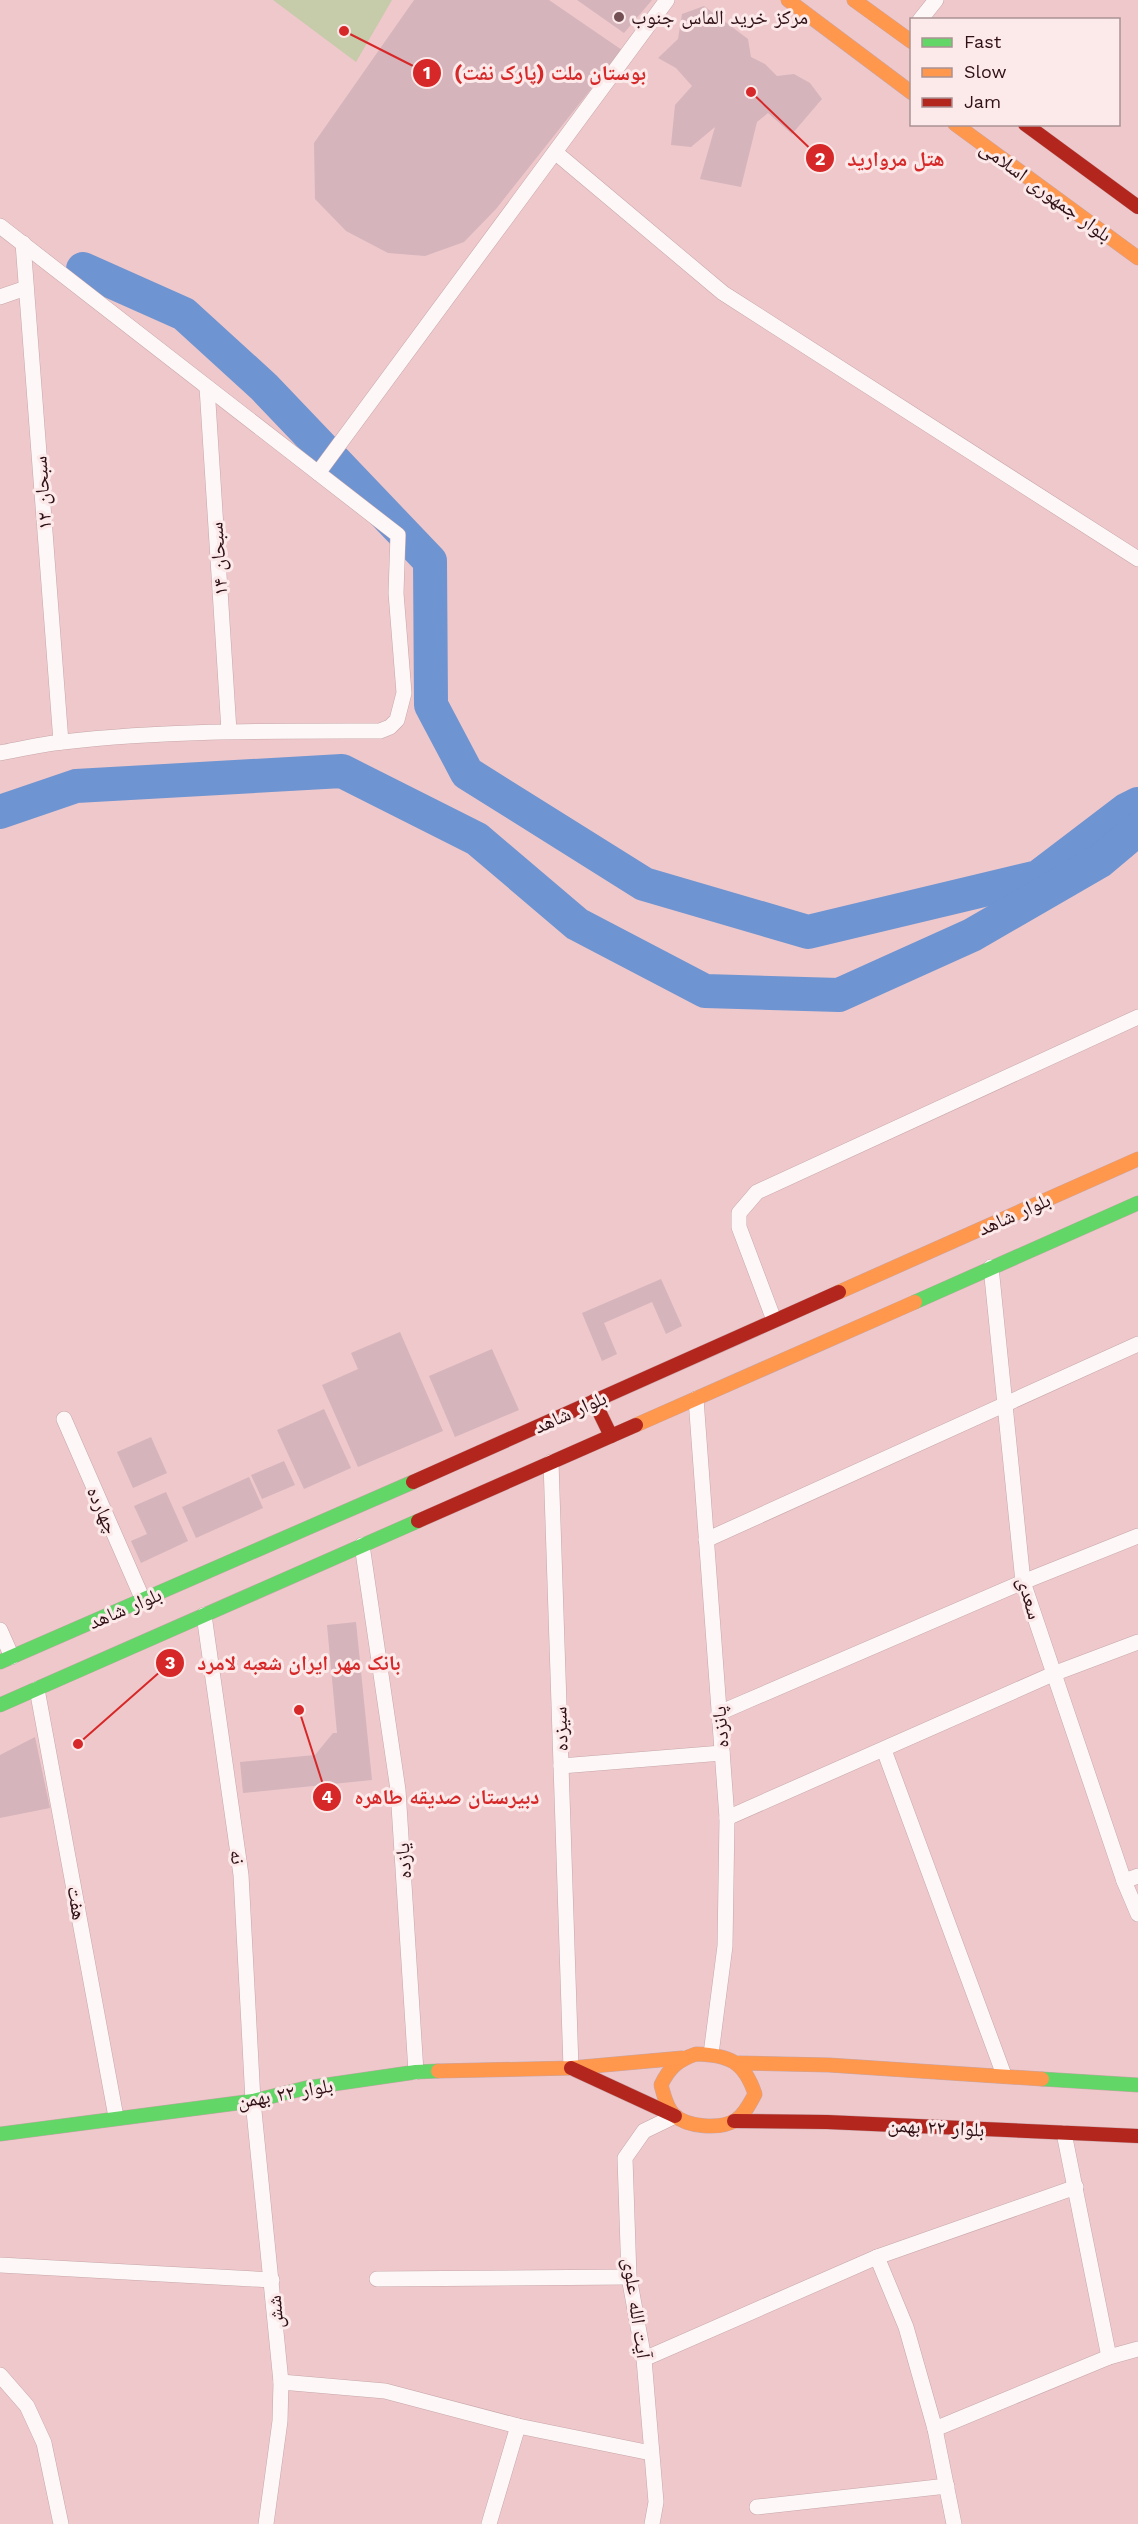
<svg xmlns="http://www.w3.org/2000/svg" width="1138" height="2524" viewBox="0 0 1138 2524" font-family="'Work Sans','Noto Naskh Arabic',sans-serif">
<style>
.green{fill:#c6cbaa}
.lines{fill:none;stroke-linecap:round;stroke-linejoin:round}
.river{stroke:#6e94d1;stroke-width:34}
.building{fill:#d5b4bb}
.street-casing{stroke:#c7a6a9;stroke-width:16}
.fast-casing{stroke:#c7a6a9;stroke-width:15}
.slow-casing{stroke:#c7a6a9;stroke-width:15}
.jam-casing{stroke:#c7a6a9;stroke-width:15}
.street{stroke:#fdf7f7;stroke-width:15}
.fast{stroke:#63d668;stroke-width:14}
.slow{stroke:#ff974d;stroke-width:14}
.jam{stroke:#b3261e;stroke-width:14}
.poi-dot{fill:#725054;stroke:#fce9ea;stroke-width:2}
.labels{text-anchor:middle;stroke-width:6;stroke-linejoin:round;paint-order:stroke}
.poi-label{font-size:20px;fill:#2f1014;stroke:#fce9ea;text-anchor:start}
.street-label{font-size:20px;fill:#2f1014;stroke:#fce9ea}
.leader{fill:none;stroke:#d62828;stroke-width:2}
.callout-dot{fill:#d62828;stroke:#fce9ea;stroke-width:2}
.mark-label{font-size:18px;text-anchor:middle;font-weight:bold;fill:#fff}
.callout-label{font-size:21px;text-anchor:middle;font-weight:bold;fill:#d62828;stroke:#fce9ea;stroke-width:6;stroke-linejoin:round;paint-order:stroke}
</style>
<rect width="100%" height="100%" fill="#efc8cb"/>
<polygon class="green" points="273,0 392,0 356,62"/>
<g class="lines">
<g class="river">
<polyline points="83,269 184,314 264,387 430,561 431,705 467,773 644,884 808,932 1038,877 1126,810 1138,804"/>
<polyline points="0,812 76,786 342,771 477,839 577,924 705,991 839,995 972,935 1100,861 1138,829"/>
</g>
</g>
<g class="building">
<polygon points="414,0 549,0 622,50 496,209 464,242 425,256 388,253 346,231 315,199 314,143"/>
<polygon points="577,0 652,0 624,33"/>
<polygon points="704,6 748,39 751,57 765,64 777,76 794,74 810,83 822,99 792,134 768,113 757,122 741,187 700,179 715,127 691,147 671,145 675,105 692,86 676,68 658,58 678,39 682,14"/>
<polygon points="661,1279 682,1326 666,1334 652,1302 604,1323 617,1354 602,1361 582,1313"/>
<polygon points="400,1332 443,1431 358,1467 322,1385 358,1369 351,1353"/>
<polygon points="492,1349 519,1410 455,1437 429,1376"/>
<polygon points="324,1409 351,1468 304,1489 277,1430"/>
<polygon points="151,1437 167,1473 133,1488 117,1452"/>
<polygon points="284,1461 295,1485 262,1499 251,1475"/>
<polygon points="249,1477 263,1508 196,1538 182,1507"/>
<polygon points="166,1492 188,1541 141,1563 131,1541 147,1534 134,1506"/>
<polygon points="356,1622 372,1780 243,1793 240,1762 315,1755 333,1733 337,1733 327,1625"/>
<polygon points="35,1737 50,1808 0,1818 0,1755"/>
</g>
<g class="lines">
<g class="street-casing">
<g id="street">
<polyline points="920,20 936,0"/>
<polyline points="555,152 723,293 1138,559"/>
<path d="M0 226 398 535 396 593 404 693 397 720 390 727 380 731C274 731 168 730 63 742 42 744 21 749 0 753"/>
<polyline points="23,243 61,742"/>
<polyline points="0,297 26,288"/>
<polyline points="207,387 229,731"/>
<polyline points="318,473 667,0"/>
<polyline points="991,1267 1023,1582 1124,1881 1138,1914"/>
<polyline points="774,1320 739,1227 739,1213 757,1192 1138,1017"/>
<polyline points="696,1399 727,1818 725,1946 711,2054"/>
<polyline points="64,1419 143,1600"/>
<polyline points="551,1462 571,2068"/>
<polyline points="706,1540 1138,1344"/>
<polyline points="362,1545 398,1790 416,2072"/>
<polyline points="204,1615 241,1875 253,2101 281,2382 280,2421 266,2524"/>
<polyline points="0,1630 12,1657"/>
<polyline points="37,1689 116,2117"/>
<polyline points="719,1713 1023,1582 1138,1536"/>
<polyline points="884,1750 1004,2075"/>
<polyline points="561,1766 722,1753"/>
<polyline points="727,1818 1053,1674 1138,1642"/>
<polyline points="1124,1881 1138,1876"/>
<polyline points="1064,2133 1109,2357"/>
<polyline points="877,2257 906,2327 935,2429 954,2524"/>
<polyline points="0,2265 272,2280"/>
<polyline points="377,2279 629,2277"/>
<polyline points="644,2359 877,2257 1076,2187"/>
<polyline points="0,2375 27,2406 44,2443 61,2524"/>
<polyline points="281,2382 385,2391 518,2426"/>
<polyline points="935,2429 1109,2357 1138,2349"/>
<polyline points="757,2507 947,2486"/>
<polyline points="489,2524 518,2426 651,2453"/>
<polyline points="652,2524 656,2502 644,2359 629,2277 625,2158 644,2131 675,2116"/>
</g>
</g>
<g class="fast-casing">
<g id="fast">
<polyline points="915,1302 1138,1203"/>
<polyline points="0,1662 413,1482"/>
<polyline points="0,1705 418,1521"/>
<polyline points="1042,2079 1138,2085"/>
<polyline points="0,2134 253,2101 306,2088 416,2072 438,2071"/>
</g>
</g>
<g class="slow-casing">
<g id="slow">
<polyline points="788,0 912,93"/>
<polyline points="854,0 912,42"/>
<polyline points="955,124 1138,258"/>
<polyline points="839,1292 1138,1159"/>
<polyline points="636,1425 915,1302"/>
<path d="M696 2054C729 2055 744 2061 755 2094 750 2103 745 2114 736 2120 720 2130 687 2127 674 2115 666 2107 664 2095 661 2085 669 2068 678 2060 696 2054Z"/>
<polyline points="739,2063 829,2065 1042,2079"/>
<polyline points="438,2071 571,2068 682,2058"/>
</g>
</g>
<g class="jam-casing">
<g id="jam">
<polyline points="1025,124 1138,207"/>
<polyline points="594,1401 611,1436"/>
<polyline points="413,1482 839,1292"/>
<polyline points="418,1521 636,1425"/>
<polyline points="571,2068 675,2116"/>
<polyline points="734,2121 827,2122 1138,2136"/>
</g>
</g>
<use href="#street" class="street"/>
<use href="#fast" class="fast"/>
<use href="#slow" class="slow"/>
<use href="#jam" class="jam"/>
</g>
<circle class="poi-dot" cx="619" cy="17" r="6"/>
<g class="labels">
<g class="poi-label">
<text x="631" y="24">مرکز خرید الماس جنوب</text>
</g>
<g class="street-label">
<text transform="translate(1046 191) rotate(36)" y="7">بلوار جمهوری اسلامی</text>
<text transform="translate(42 493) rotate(-94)" y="7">سبحان ۱۲</text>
<text transform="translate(218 559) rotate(-94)" y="7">سبحان ۱۴</text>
<text transform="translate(1014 1214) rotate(-24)" y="7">بلوار شاهد</text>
<text transform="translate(570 1412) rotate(-24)" y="7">بلوار شاهد</text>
<text transform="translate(103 1510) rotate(66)" y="7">چهارده</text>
<text transform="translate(1030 1598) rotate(74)" y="7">سعدی</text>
<text transform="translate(125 1608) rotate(-23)" y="7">بلوار شاهد</text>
<text transform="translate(720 1727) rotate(-94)" y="7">پانزده</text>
<text transform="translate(560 1729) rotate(-92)" y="7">سیزده</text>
<text transform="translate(238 1857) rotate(82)" y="7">نه</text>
<text transform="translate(403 1861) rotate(-94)" y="7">یازده</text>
<text transform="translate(77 1903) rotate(80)" y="7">هفت</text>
<text transform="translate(285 2093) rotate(-10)" y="7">بلوار ۲۲ بهمن</text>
<text transform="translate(936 2127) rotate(3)" y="7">بلوار ۲۲ بهمن</text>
<text transform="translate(637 2308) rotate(82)" y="7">آیت الله علوی</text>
<text transform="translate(275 2312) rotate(-95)" y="7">شش</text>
</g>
</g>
<path class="leader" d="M344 31L427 73M751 92L820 158M78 1744L170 1663M299 1710L327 1797"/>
<g class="callout-dot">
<circle cx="344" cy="31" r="6"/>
<circle cx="751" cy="92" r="6"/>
<circle cx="78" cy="1744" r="6"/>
<circle cx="299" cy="1710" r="6"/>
<circle cx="427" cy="73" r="15"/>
<circle cx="820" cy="158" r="15"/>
<circle cx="170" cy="1663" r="15"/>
<circle cx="327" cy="1797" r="15"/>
</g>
<g class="mark-label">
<text x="427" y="79">1</text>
<text x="820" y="165">2</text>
<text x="170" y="1669">3</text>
<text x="327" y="1803">4</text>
</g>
<g class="callout-label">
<text x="550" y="80">بوستان ملت (پارک نفت)</text>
<text x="896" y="166">هتل مروارید</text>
<text x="299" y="1670">بانک مهر ایران شعبه لامرد</text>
<text x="447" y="1804">دبیرستان صدیقه طاهره</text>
</g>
<rect x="910" y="18" width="210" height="108" fill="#fce9ea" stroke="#aa9294" stroke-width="1.5"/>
<rect x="922" y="38" width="30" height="9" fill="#63d668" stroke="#aa9294" stroke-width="1.5"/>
<text x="964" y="48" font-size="18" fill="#2f1014">Fast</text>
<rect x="922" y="68" width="30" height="9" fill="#ff974d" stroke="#aa9294" stroke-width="1.5"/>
<text x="964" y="78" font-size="18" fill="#2f1014">Slow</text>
<rect x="922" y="98" width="30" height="9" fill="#b3261e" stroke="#aa9294" stroke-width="1.5"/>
<text x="964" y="108" font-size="18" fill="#2f1014">Jam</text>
</svg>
